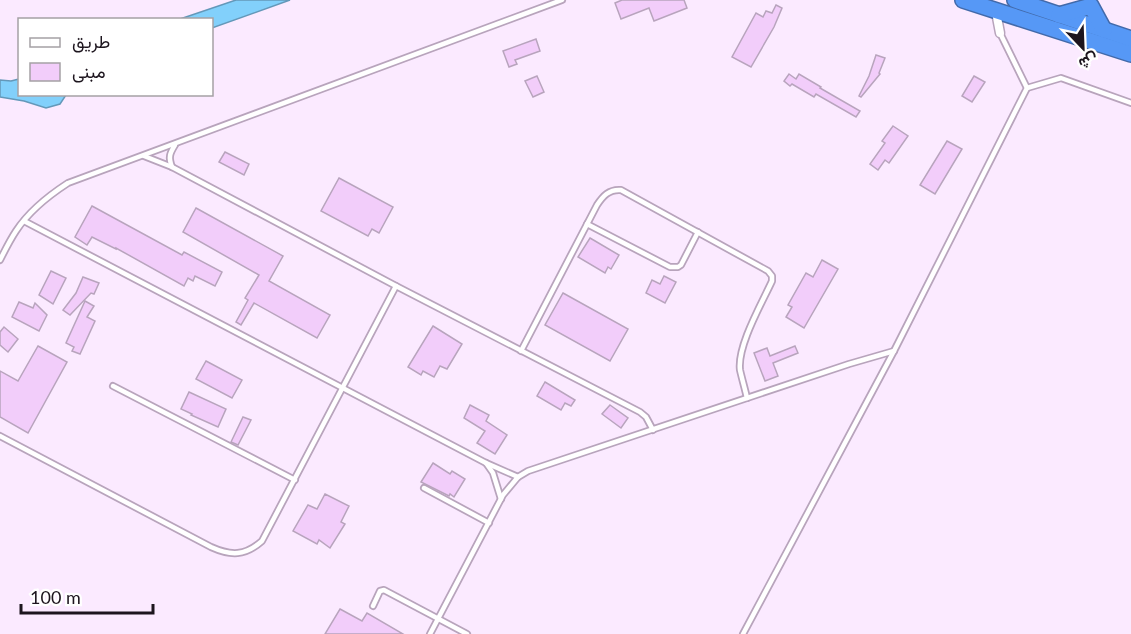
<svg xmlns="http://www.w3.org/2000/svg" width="1131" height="634" viewBox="0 0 1131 634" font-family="Lato,Vazirmatn,sans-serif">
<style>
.water{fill:#82d0fb;stroke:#6498b9;stroke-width:1.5}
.building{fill:#f2cdfa;stroke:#b8a4bd;stroke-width:1.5}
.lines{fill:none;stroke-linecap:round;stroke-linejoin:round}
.lane-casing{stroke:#b8a4bc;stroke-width:8}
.street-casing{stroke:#b8a4bc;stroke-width:11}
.highway-casing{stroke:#426aaa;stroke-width:18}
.lane{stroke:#fff;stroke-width:4.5}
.street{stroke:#fff;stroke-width:8}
.highway{stroke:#5698f6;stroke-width:15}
</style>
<rect width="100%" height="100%" fill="#fbeaff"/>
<g class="water">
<polygon points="236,0 290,0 212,28 212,20 180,19"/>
<polygon points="19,79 20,94 66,95 60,104 46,108 24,101 0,97 0,80 11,81"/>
</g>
<g class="building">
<polygon points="622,0 684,0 687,8 654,21 649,8 621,19 615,3"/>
<polygon points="776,5 782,8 774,27 751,67 732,57 756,13 763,17 766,11 772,13"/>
<polygon points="536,39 540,51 515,60 517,64 509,67 503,51"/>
<polygon points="876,55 885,58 879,73 880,74 861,97 859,96 869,76"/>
<polygon points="789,74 796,79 799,74 821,87 820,88 860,111 856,117 816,94 814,97 792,84 790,86 784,81"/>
<polygon points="537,76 544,92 533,97 525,81"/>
<polygon points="974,76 985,82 972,102 962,96"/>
<polygon points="893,126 908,136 889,163 885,160 878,170 870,164 885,143 882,141"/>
<polygon points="947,141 962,149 935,194 920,185"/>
<polygon points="225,152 249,164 244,175 219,162"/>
<polygon points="339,178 393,207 379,233 372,229 368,236 321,211"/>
<polygon points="92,206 182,255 184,252 222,272 215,286 195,276 193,281 188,278 184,286 116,248 116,249 92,237 87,245 75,237"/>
<polygon points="196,208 283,256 269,281 330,315 317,338 254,303 241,325 236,322 248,300 245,298 259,275 183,232"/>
<polygon points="590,238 619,255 611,269 608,267 605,273 578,257"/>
<polygon points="822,260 838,269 804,328 786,317 792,307 788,305 806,273 813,277"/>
<polygon points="51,271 66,278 53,304 39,295"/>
<polygon points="664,276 676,282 665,303 646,293 652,280 660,284"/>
<polygon points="83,277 99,283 94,294 91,293 70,315 63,310 76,293"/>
<polygon points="563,293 628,329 610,361 545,325"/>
<polygon points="85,301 94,306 87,317 95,321 80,354 72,351 74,347 66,343"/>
<polygon points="19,302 33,308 35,303 47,315 39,331 12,317"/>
<polygon points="433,326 462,344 447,369 440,366 434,377 423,371 421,375 408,367"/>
<polygon points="4,327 18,339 8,352 0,345 0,332"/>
<polygon points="38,346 67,362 28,433 0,417 0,371 18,381"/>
<polygon points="795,346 798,353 773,363 778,376 765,381 754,353 767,348 770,356"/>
<polygon points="206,361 242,380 232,398 196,379"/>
<polygon points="545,382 575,400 571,406 565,403 561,410 537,396"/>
<polygon points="189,392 226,409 218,427 191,415 192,414 181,409"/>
<polygon points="470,405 489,415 486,421 507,435 495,454 477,443 485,431 464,418"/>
<polygon points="610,405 628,418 621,428 602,414"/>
<polygon points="243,417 251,420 238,445 231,442"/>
<polygon points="433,463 450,474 452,471 465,479 454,497 450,494 449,496 421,482"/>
<polygon points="325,494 349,506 341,522 345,524 330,548 319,540 317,544 293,531 308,505 317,509"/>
<polygon points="340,609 362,621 367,613 403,634 325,634"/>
</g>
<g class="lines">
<g class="lane-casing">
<g id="lane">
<polyline points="1027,88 1061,78 1131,103"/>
<polyline points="144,156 172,167 396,286 640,412 646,417 653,430"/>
<path d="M172 167C168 157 170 153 175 145"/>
<polyline points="24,221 486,463 518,477"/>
<polyline points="587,224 670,267 678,267 681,265 698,232"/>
<path d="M0 260C5 250 10 240 16 231 29 211 48 196 68 183L562 0"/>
<path d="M521 351 597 205C603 196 609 189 621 190L768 271 772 276V281C762 303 737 346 740 370 742 379 745 389 747 398"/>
<polyline points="113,386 295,480"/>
<path d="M0 436 211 547C231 556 245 556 262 541L396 286"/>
<polyline points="486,463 493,473 501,499"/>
<polyline points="424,488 489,523"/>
<polyline points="373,606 380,591 384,590 467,634"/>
<polyline points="430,634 503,495 518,477 528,471 849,364 894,351"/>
<polyline points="743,634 894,351 1027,88 1000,33"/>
</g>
</g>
<g class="street-casing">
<polyline id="street" points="996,12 1000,33"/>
</g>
<g class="highway-casing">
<g id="highway">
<polyline points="963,0 1131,54"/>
<polyline points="1015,0 1131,39"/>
<polyline points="1059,15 1091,6 1104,30"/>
</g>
</g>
<use href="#lane" class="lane"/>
<use href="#street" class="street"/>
<use href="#highway" class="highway"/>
</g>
<rect x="18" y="18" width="195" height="78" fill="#ffffff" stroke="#a5a1a5" stroke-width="1.5"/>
<rect x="30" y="38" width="30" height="9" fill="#ffffff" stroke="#a5a1a5" stroke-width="1.5"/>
<text x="72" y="48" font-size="18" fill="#1d151e">طريق</text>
<rect x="30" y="63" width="30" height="18" fill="#f2cdfa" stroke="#a5a1a5" stroke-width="1.5"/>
<text x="72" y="78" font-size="18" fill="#1d151e">مبنى</text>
<g transform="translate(1083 48) rotate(157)" stroke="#ffffff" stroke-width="4.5" paint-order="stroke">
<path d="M0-4.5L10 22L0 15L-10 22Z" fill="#1d151e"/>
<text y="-9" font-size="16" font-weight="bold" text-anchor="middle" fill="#1d151e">ش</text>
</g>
<path d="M21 604v9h132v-9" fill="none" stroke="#1d151e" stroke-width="3"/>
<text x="30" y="604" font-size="18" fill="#1d151e" stroke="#ffffff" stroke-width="4.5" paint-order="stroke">100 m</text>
</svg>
